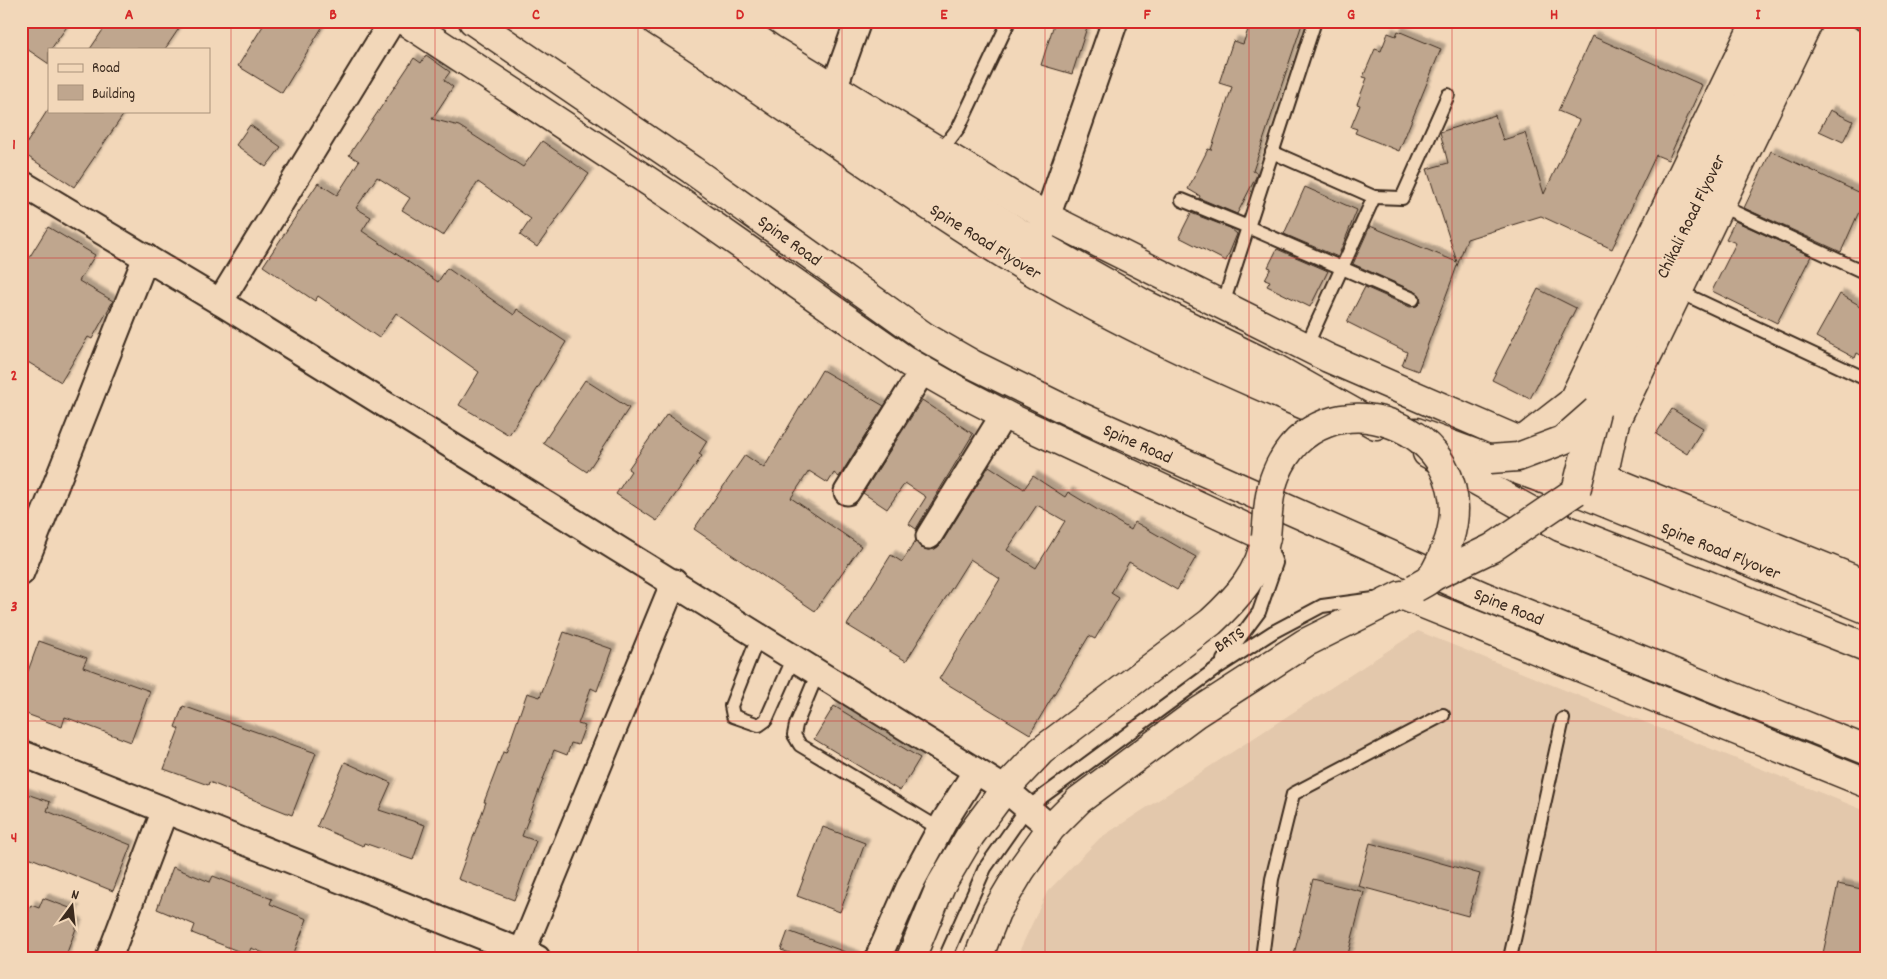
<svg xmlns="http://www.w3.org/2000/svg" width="1887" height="979" viewBox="0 0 1887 979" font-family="Dekko,sans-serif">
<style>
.built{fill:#e3c8ac}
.building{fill:#bfa68e;stroke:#3b2a1e;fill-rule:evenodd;filter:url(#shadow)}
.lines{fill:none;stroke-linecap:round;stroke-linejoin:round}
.lane-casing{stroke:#3b2a1e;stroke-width:16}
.street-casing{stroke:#3b2a1e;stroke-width:29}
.secondary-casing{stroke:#3b2a1e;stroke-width:31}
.primary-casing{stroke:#3b2a1e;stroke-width:31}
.lane{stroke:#f2d7b9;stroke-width:12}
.street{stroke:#f2d7b9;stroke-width:25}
.secondary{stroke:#f2d7b9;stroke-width:28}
.primary{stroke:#f2d7b9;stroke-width:28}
.secondary-bridge-casing{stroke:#3b2a1e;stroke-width:31;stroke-linecap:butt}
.primary-bridge-casing{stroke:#3b2a1e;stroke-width:31;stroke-linecap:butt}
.secondary-bridge{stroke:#f2d7b9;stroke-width:28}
.primary-bridge{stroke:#f2d7b9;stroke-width:28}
.grid{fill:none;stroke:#d62828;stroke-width:1;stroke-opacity:0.55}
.labels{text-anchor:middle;stroke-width:4;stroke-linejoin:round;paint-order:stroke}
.street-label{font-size:18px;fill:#3b2a1e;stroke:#f2d7b9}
.neatline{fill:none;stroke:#d62828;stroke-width:2}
.grid-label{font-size:16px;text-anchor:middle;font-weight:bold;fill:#d62828}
</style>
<defs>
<filter id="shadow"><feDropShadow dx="4.5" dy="-4.5" stdDeviation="1" flood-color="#0004"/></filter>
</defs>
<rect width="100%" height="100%" fill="#f2d7b9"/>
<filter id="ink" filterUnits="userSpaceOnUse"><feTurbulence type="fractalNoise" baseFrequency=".02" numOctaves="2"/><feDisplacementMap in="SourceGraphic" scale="10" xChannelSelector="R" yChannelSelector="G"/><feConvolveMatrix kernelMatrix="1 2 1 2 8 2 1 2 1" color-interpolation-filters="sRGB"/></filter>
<g filter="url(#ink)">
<polygon class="built" points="1418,631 1866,811 1866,958 1016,958 1047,892 1100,838"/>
<g class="building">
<polygon points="21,21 71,21 51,49 49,49 49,64 21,45"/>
<polygon points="109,21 184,21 165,49 90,49"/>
<polygon points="266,21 326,21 282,93 238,66"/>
<polygon points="1055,21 1089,21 1072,74 1041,65"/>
<polygon points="1251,21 1303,21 1253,171 1257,173 1256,177 1237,214 1199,198 1200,196 1188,189 1208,149 1211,150 1232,87 1219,83 1233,41 1243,44"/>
<polygon points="1398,31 1441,49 1399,151 1355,133 1357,129 1351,127 1360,105 1357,104 1367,78 1363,77 1375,49 1381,51 1388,33 1396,36"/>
<polygon points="1592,36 1702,85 1668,160 1656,155 1612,249 1541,216 1467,239 1418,371 1402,365 1407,352 1347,322 1365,287 1410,307 1417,306 1421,302 1420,295 1416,292 1353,264 1370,226 1457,262 1427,169 1448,163 1440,132 1495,115 1503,140 1525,133 1544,194 1579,120 1558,111"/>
<polygon points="426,55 450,72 444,80 453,87 432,119 459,126 523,167 542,141 589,174 537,247 520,235 531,219 478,182 443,236 402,210 410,198 377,177 356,208 371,217 362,231 438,282 447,268 514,315 517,309 566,342 509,435 459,405 479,372 396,313 379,338 318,296 315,301 263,266 318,183 337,195 359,161 349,155 414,58 421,63"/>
<polygon points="1830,110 1853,121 1843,142 1819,131"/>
<polygon points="47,111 126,111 74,187 21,152"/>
<polygon points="250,125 281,147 266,167 236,145"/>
<polygon points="1771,151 1866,196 1841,252 1744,208"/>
<polygon points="1305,187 1357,210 1338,257 1284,234"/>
<polygon points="1191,213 1230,228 1237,234 1226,261 1179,237"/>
<polygon points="1735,221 1811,256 1777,323 1712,291 1736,243 1726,239"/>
<polygon points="48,227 95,255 79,281 113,301 92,339 88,337 61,382 21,358 21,271"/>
<polygon points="1277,249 1328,271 1310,307 1267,286 1270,281 1265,279 1271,268 1268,267"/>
<polygon points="1538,289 1576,308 1530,399 1492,380"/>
<polygon points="1840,294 1866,309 1866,358 1857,353 1855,358 1816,337"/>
<polygon points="822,370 884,406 839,477 834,473 828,483 809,471 791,498 861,546 815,611 694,529 745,455 764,468"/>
<polygon points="585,380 629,408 587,472 543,443"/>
<polygon points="922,400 973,434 916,529 909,524 926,497 905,483 887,509 863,493"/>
<polygon points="1672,409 1703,428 1687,454 1656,434"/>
<polygon points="667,414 707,441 699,454 702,456 657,521 616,494 631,471 628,469"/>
<path d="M989 466 1024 489 1033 476 1065 497 1068 492 1131 530 1135 522 1196 557 1177 590 1129 562 1111 593 1119 598 1095 639 1089 636 1030 734 939 679 1000 579 970 559 906 661 847 625 891 555 902 562 916 540 921 548 928 550 935 549 941 544ZM1037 505 1065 521 1036 568 1007 550Z"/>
<polygon points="564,632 612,649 597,691 591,688 578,724 585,726 578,745 571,743 567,755 554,750 522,836 536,841 514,900 458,879 486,802 484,802 503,752 506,753 527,693 540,697"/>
<polygon points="39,641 87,658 83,667 150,691 131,742 65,717 62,727 21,712 21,690"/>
<polygon points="183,706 316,753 292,815 209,782 208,785 164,769 179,729 175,727"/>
<polygon points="834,706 920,758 900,791 814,739"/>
<polygon points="345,762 391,783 379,810 425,825 413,860 364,843 363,846 317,826"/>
<polygon points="21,792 50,802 47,811 131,845 113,891 21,854"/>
<polygon points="823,827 865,843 840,912 797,896"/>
<polygon points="1370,843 1480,874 1468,916 1358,886"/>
<polygon points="173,867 210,882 213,876 272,899 270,904 307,919 292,958 276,958 251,948 248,955 192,933 195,925 157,909"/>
<polygon points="1313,879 1364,892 1347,958 1293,958"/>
<polygon points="1838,884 1866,890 1866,931 1860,958 1822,958"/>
<polygon points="43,898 75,910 71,920 78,923 65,958 21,958 21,932 31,905 39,908"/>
<polygon points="788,931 856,956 855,958 789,958 790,953 781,950"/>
</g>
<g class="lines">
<g class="lane-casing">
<g id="lane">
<polyline points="1858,21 1866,25"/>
<polyline points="940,152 959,127 1009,21"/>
<polyline points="1272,152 1374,197 1306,347"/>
<polyline points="1374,197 1402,198 1448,95"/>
<polyline points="1182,200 1248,227 1413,299"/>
<polyline points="1719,205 1866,273"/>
<polyline points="1678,291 1866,379"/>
<polyline points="1223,304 1315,21"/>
<polyline points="759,635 731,706 733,716 759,725 766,720 794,657"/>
<polyline points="1223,660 1259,612 1276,563 1269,544"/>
<polyline points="818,672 796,725 794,735 800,745 940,829"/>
<polyline points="945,958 985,868 1027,808 1217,668 1273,632 1322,606 1374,599"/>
<polyline points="1262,958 1272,879 1293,794 1443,715"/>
<polyline points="1510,958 1563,719"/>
</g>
</g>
<g class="street-casing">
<g id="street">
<polyline points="834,88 858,21"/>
<polyline points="21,183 220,302 1005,789 1051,828"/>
<polyline points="1047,217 1115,21"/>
<polyline points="220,302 392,21"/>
<polyline points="847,492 923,370"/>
<polyline points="929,536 1004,414"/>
<polyline points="21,573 146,257"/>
<polyline points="21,753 537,958"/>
<polyline points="522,952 674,582"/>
<polyline points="109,958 165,810"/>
<polyline points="878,958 911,883 945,820 976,771"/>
</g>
</g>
<g class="secondary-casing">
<g id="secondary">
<path d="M405 21 674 198 908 362 957 390 1011 418 1266 537C1260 573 1237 598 1211 622L1041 751 1005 789 970 836 941 885 911 958"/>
<polyline points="731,21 771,49 1047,217 1328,358 1603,477 1866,584"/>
<polyline points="1596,411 1784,21"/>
<polyline points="1522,441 1572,402 1756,21"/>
<polyline points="1603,477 1615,422 1809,21"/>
<polyline points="978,958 996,912 1021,870 1051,828 1079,800 1195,714 1305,643 1401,595 1866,783"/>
</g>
</g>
<g class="primary-casing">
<g id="primary">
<polyline points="473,21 692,170 925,337 972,364 1072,413 1483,596 1866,750"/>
<path d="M656 21C780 100 898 190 1025 267 1121 325 1224 371 1328 415"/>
<polyline points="700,21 953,191 1039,245 1142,303 1271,366 1376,425"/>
<polyline points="1036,243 1047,217"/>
<polyline points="1416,432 1576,491 1866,609"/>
<polyline points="1427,453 1560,527 1866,647"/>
</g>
</g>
<use href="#lane" class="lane"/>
<use href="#street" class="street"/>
<use href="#secondary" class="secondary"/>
<use href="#primary" class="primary"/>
<g class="secondary-bridge-casing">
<g id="secondary-bridge">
<polyline points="1490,459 1518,457 1563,440 1596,411"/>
<polyline points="1576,491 1596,411"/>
</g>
</g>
<g class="primary-bridge-casing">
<g id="primary-bridge">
<path d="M1266 537C1268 516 1268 493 1276 474 1320 367 1484 426 1449 540 1445 551 1438 568 1431 578 1427 582 1420 585 1415 588"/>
<polyline points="1430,578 1492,548 1576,491"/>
</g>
</g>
<use href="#secondary-bridge" class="secondary-bridge"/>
<use href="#primary-bridge" class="primary-bridge"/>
</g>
</g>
<path class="grid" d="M231 21V958M435 21V958M638 21V958M842 21V958M1045 21V958M1249 21V958M1452 21V958M1656 21V958M21 258H1866M21 490H1866M21 721H1866"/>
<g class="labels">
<g class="street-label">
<text transform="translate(1690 216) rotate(-64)" y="6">Chikali Road Flyover</text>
<text transform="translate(790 240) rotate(36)" y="6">Spine Road</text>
<text transform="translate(986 241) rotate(32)" y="6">Spine Road Flyover</text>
<text transform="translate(1138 443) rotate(24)" y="6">Spine Road</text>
<text transform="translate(1721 550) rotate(22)" y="6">Spine Road Flyover</text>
<text transform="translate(1509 606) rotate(22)" y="6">Spine Road</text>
<text transform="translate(1229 639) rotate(-33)" y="6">BRTS</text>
</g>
</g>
<rect width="1887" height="979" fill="none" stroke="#f2d7b9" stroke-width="55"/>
<rect x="48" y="48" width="162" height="65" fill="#f2d7b9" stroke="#a9927b"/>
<rect x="58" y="64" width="25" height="8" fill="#f2d7b9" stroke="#a9927b"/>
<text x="92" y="72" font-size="15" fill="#3b2a1e">Road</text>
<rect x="58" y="85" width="25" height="15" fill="#bfa68e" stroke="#a9927b"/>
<text x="92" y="98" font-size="15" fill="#3b2a1e">Building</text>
<g transform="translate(72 906) rotate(15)" stroke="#f2d7b9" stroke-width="4" paint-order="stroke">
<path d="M0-4L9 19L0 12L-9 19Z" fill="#3b2a1e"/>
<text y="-8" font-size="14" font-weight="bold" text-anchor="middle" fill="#3b2a1e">N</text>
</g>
<rect x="28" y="28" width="1832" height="924" class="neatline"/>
<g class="grid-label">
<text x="129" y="19">A</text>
<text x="333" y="19">B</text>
<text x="536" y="19">C</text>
<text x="740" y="19">D</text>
<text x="944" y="19">E</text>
<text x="1147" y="19">F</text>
<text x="1351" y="19">G</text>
<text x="1554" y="19">H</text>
<text x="1758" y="19">I</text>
<text x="14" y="149">1</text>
<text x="14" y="380">2</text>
<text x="14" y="611">3</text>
<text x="14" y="842">4</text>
</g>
</svg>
